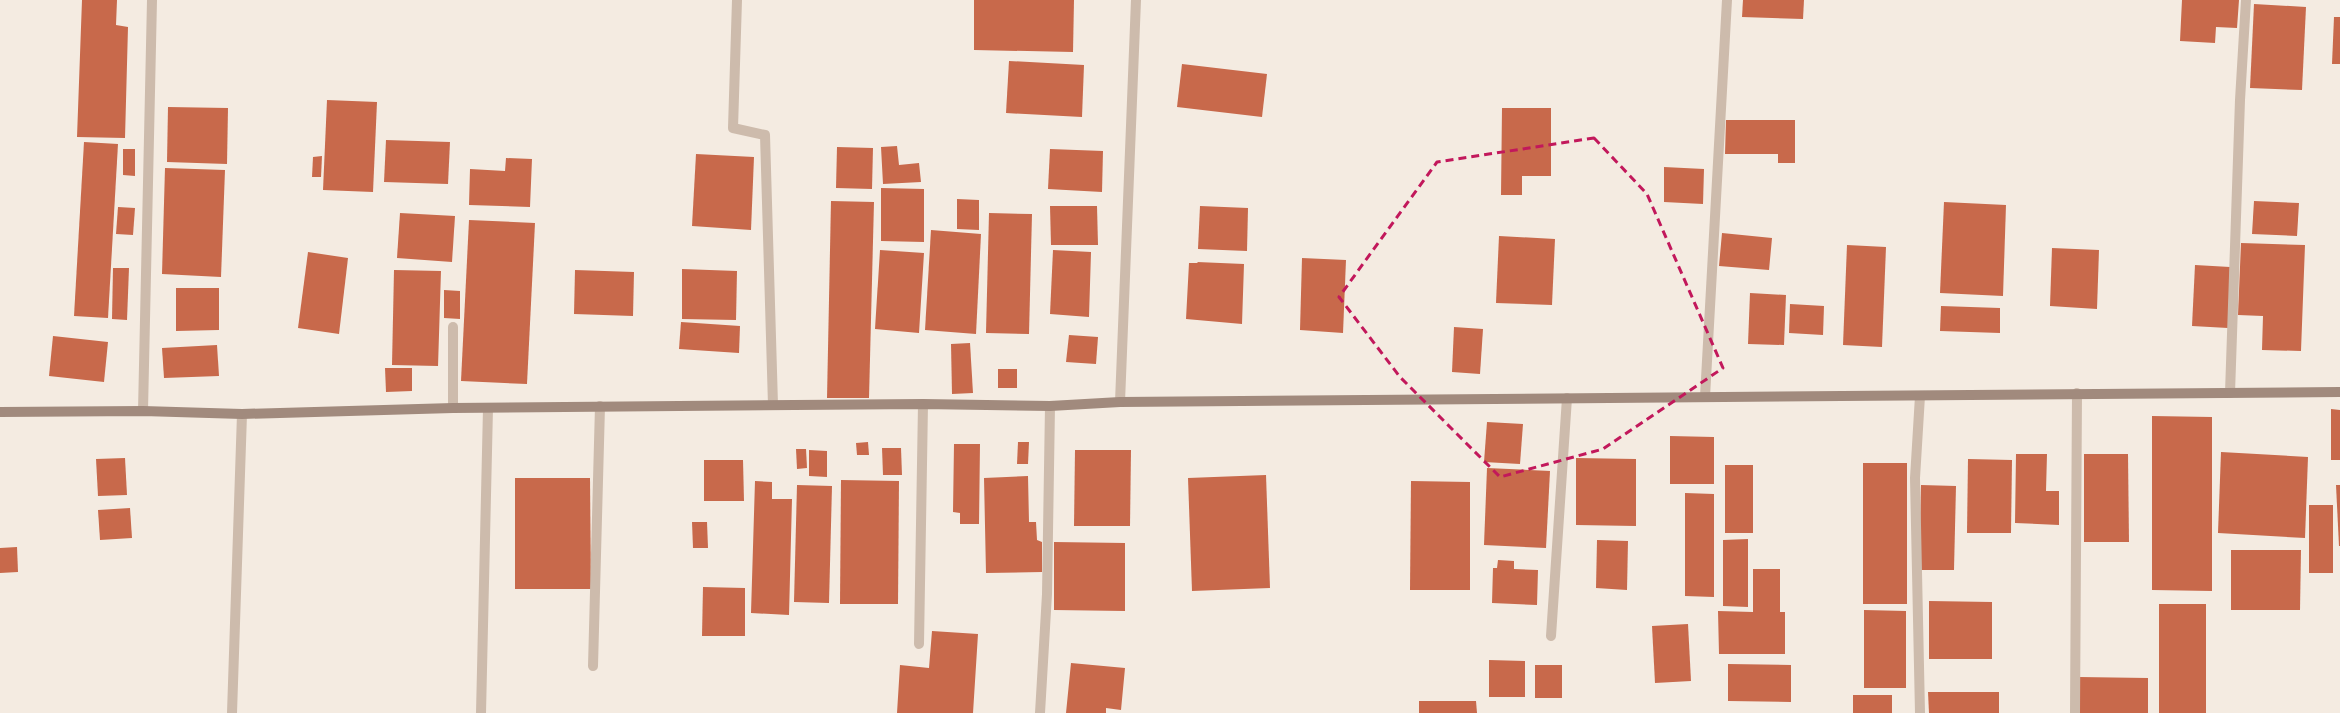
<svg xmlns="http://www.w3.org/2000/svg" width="2340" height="713" viewBox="0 0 2340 713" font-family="'DM Sans',sans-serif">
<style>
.building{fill:#c8694b}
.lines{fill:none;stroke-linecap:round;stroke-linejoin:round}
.lane{stroke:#cdbbac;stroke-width:10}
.street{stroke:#cdbbac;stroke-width:10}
.secondary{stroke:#a18a7d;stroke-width:10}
.marked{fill:none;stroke:#c2185b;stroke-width:3;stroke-dasharray:8 5;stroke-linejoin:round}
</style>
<rect width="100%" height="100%" fill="#f4ebe1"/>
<g class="building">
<polygon points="82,0 117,0 116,25 128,27 125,138 77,137"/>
<polygon points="974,0 1074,0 1073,52 974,50"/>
<polygon points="1743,0 1804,0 1803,19 1742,17"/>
<polygon points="2182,0 2239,0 2237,28 2216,27 2215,43 2180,41"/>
<polygon points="2254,4 2306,7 2302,90 2250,88"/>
<polygon points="2334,17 2340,17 2340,64 2332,64"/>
<polygon points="1009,61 1084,65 1082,117 1006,113"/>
<polygon points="1182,64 1267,74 1262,117 1177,107"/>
<polygon points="327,100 377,102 373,192 323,190"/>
<polygon points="168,107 228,108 227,164 167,162"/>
<polygon points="1502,108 1551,108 1551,176 1522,176 1522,195 1501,195"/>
<polygon points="1726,120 1795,120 1795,163 1778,163 1778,154 1725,154"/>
<polygon points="386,140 450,142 448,184 384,182"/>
<polygon points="84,142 118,144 108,318 74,316"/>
<polygon points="897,146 899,165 919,163 921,182 883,184 881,147"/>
<polygon points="837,147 873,148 872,189 836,188"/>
<polygon points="123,149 135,149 135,176 123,175"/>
<polygon points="1050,149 1103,151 1102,192 1048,189"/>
<polygon points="696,154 754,157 751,230 692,226"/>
<polygon points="322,156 321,177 312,177 313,157"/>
<polygon points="506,158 532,159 530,207 469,205 470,169 505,171"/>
<polygon points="1664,167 1704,169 1703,204 1664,202"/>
<polygon points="165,168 225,170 221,277 162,274"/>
<polygon points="881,188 924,189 924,242 881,241"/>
<polygon points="957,199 979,200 979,230 957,229"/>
<polygon points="831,201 874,202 869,398 827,398"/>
<polygon points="2254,201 2299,203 2297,236 2252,234"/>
<polygon points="1944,202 2006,205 2003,296 1940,293"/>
<polygon points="1050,206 1097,206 1098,245 1051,245"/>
<polygon points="1200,206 1248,208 1247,251 1198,249"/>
<polygon points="118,207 135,208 133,235 116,234"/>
<polygon points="400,213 455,216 452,262 397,258"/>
<polygon points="989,213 1032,214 1029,334 986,333"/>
<polygon points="469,220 535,223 527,384 461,381"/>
<polygon points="931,230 981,234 976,334 925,330"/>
<polygon points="1722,233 1772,238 1769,270 1719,266"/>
<polygon points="1499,236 1555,239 1552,305 1496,303"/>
<polygon points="2241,243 2305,245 2301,351 2262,350 2263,316 2238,315"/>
<polygon points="1847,245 1886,247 1882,347 1843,345"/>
<polygon points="2052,248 2099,250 2097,309 2050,306"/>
<polygon points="880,250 924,253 919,333 875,329"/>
<polygon points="1053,250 1091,252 1089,317 1050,314"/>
<polygon points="308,252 348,258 339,334 298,328"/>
<polygon points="1302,258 1346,260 1343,333 1300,330"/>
<polygon points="1197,262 1244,264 1242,324 1186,319 1189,263 1198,263"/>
<polygon points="2195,265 2230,267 2228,328 2192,326"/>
<polygon points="113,268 129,268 127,320 112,319"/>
<polygon points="682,269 737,271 736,320 682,319"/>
<polygon points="394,270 441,271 438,366 392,365"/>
<polygon points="575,270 634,272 633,316 574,314"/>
<polygon points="176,288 219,288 219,330 176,331"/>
<polygon points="444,290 460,291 460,319 444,318"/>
<polygon points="1750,293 1786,295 1784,345 1748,344"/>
<polygon points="1790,304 1824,306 1823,335 1789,333"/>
<polygon points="1941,306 2000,308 2000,333 1940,331"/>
<polygon points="681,322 740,326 739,353 679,349"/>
<polygon points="1454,327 1483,329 1480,374 1452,372"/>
<polygon points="1069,335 1098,337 1096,364 1066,362"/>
<polygon points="53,336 108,342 104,382 49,376"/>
<polygon points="970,343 973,393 952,394 951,344"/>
<polygon points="217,345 219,376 164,378 162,348"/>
<polygon points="385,368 412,368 412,391 386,392"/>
<rect x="998" y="369" width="19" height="19"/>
<polygon points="2331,409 2340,410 2340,460 2331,460"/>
<polygon points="2152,416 2212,417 2212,591 2152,590"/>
<polygon points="1487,422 1523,424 1520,464 1484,462"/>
<polygon points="1670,436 1714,437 1714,484 1670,484"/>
<polygon points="868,442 869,455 857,455 856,443"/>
<polygon points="1018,442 1029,442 1028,464 1017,464"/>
<polygon points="954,444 980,444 979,524 960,524 960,513 953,512"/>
<polygon points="882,448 901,448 902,475 883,475"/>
<polygon points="796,449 806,449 807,468 797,469"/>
<polygon points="809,450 827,451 827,477 809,476"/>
<polygon points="1075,450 1131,450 1130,526 1074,526"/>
<polygon points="2221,452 2308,457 2305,538 2218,533"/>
<polygon points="2016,454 2047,454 2046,491 2059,491 2059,525 2015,523"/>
<polygon points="2084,454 2128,454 2129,542 2084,542"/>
<polygon points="125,458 127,495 98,496 96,459"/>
<polygon points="1576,458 1636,459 1636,526 1576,525"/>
<polygon points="1968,459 2012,460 2011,533 1967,533"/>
<polygon points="704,460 743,460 744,501 704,501"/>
<rect x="1863" y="463" width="44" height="141"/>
<rect x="1725" y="465" width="28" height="68"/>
<polygon points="1487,468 1550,471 1546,548 1484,545"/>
<polygon points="1266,475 1270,588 1192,591 1188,478"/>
<polygon points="1028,476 1029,522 1036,522 1037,540 1042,542 1042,572 986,573 984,478"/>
<polygon points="515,478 590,478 591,589 515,589"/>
<polygon points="841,480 899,481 898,604 840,604"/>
<polygon points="755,481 772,482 772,499 792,499 789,615 751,613"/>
<polygon points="1411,481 1470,482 1470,590 1410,590"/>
<polygon points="797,485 832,486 829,603 794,602"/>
<polygon points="1921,485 1956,486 1954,570 1919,570"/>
<polygon points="2336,485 2340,485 2340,546 2339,546"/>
<polygon points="1685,493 1714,494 1714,597 1685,596"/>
<rect x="2309" y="505" width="24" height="68"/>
<polygon points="130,508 132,538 100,540 98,510"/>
<polygon points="692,522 707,522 708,548 693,548"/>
<polygon points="1748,539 1748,607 1723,606 1723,540"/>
<polygon points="1597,540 1628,541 1627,590 1596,588"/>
<polygon points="1054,542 1125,543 1125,611 1054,610"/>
<polygon points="17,547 18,572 0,573 0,548"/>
<polygon points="2231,550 2301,550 2300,610 2231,610"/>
<polygon points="1498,560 1514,561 1514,569 1538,570 1537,605 1492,603 1493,568 1497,568"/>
<polygon points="1753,569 1780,569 1780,612 1785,612 1785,654 1719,654 1718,611 1753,612"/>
<polygon points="703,587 745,588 745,636 702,636"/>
<polygon points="1929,601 1992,602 1992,659 1929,659"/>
<rect x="2159" y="604" width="47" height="109"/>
<polygon points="1864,610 1906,611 1906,688 1864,688"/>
<polygon points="1688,624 1691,681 1655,683 1652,626"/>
<polygon points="932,631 978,634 973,713 897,713 900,665 929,668"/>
<polygon points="1489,660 1525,661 1525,697 1489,697"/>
<polygon points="1071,663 1125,668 1121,710 1106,708 1106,713 1066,713"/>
<polygon points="1728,664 1791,665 1791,702 1728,701"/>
<rect x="1535" y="665" width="27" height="33"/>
<polygon points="2079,677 2148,678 2148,713 2079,713"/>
<polygon points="1928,692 1999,692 1999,713 1929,713"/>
<rect x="1853" y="695" width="39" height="18"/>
<polygon points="1419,701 1476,701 1477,713 1419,713"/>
</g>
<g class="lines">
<g class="lane">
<polyline points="143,411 152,0"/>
<polyline points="919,644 923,404"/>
</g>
<g class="street">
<polyline points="737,0 733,128 765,135 773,405"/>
<polyline points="2230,393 2240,100 2246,0"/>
<polyline points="1705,397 1727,0"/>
<polyline points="1120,402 1136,0"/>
<polyline points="453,408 453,327"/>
<polyline points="1551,636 1567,398"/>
<polyline points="593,666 600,406"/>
<polyline points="232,713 242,414"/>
<polyline points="481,713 488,408"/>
<polyline points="1040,713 1047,594 1050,406"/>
<polyline points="1920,713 1915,478 1920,396"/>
<polyline points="2075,713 2077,393"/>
</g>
<polyline class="secondary" points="0,412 143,411 242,414 453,408 923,404 1050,406 1120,402 2340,392"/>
</g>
<path class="marked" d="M1594 138 1647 194 1723 368 1603 449 1500 477 1400 377 1339 297 1437 162Z"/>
</svg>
